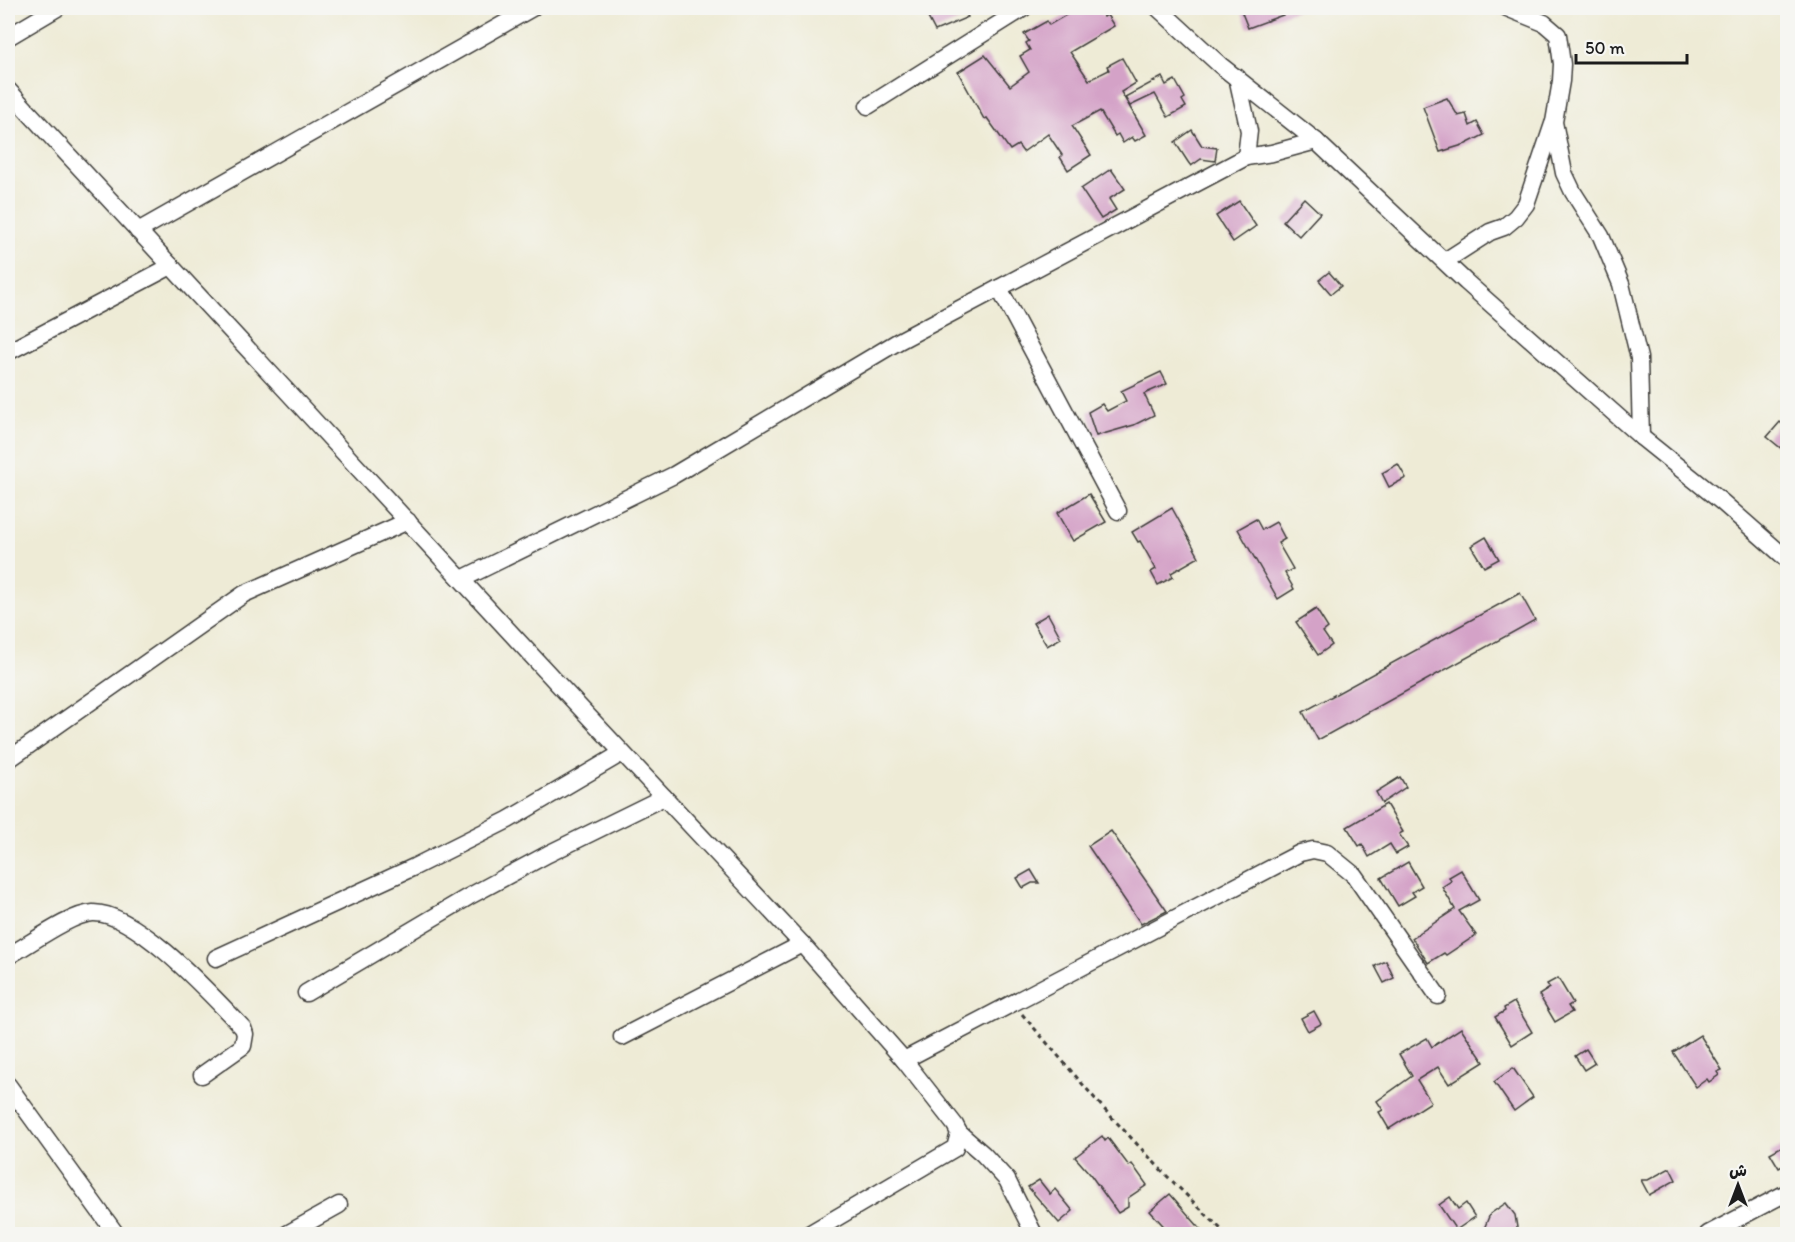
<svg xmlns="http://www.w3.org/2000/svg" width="1795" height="1242" viewBox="0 0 1795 1242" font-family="Itim,'Playpen Sans Arabic',sans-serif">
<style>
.building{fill:#d4a2c7}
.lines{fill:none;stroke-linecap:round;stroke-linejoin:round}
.minor-casing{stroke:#3c3b38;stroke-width:19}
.path{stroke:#3c3b38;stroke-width:3;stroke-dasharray:4.5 4.5;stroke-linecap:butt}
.minor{stroke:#fff;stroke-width:16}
</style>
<rect width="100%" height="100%" fill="#f6f6f2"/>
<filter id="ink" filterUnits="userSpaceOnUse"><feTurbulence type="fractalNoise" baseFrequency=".0167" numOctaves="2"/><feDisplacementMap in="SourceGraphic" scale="12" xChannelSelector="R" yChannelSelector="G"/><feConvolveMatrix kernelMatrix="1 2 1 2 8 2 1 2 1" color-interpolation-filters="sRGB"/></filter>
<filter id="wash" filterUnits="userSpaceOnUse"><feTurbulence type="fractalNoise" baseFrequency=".008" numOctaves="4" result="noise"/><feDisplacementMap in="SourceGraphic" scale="24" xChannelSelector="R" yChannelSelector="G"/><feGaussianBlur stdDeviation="1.35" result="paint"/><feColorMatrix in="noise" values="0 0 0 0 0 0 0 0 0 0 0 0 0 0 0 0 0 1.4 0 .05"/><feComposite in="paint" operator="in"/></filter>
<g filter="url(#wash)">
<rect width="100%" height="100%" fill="#eeebd6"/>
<g id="blocks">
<g class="building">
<polygon points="923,8 962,8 968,17 935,31"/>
<polygon points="1078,8 1098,8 1104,17 1107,15 1114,26 1070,52 1089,80 1109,70 1107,66 1122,58 1136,83 1121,92 1146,135 1135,141 1132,137 1123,143 1118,134 1115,136 1100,111 1072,126 1091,155 1068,170 1060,157 1062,155 1048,134 1023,152 1018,145 1010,150 987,118 984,119 958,72 985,55 1010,86 1029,72 1020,56 1030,50 1026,43 1029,41 1024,34 1047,21 1049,25"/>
<polygon points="1240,8 1299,8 1299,9 1248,28"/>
<polygon points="1162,77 1166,85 1175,80 1185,98 1182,100 1186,107 1168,117 1155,94 1130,106 1125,97"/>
<polygon points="1447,98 1458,116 1466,114 1470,126 1477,122 1484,135 1466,144 1440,152 1423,107"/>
<polygon points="1192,130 1202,146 1217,148 1215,161 1201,159 1191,166 1188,162 1175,142"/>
<polygon points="1111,169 1125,189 1109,199 1116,210 1101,219 1081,189"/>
<polygon points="1304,198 1320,213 1299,236 1283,221"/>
<polygon points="1239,201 1256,226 1233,242 1216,216"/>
<polygon points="1329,272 1341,286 1331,294 1319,280"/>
<polygon points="1161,372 1167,384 1144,394 1154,415 1134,425 1096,436 1088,412 1102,404 1107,411 1126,401 1121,391"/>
<polygon points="1780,422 1788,429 1788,454 1767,437"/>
<polygon points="1398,464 1406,478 1389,487 1382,473"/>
<polygon points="1089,494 1106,522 1073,541 1057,513"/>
<polygon points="1172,508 1199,557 1171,573 1173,577 1158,585 1151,572 1156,569 1140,541 1138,542 1132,532"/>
<polygon points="1256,519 1262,530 1276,522 1285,539 1278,543 1293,569 1285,573 1294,589 1278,599 1238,529"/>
<polygon points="1486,537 1499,559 1484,567 1471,546"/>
<polygon points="1520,593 1535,620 1318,740 1303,712"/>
<polygon points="1316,609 1328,628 1323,632 1332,645 1318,655 1296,622"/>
<polygon points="1048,614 1061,638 1047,646 1033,623"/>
<polygon points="1400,777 1406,787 1382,803 1376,792"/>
<polygon points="1386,804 1403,832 1399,834 1408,847 1396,854 1390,844 1369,857 1362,844 1359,846 1347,827"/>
<polygon points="1111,831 1167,911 1141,924 1088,846"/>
<polygon points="1408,862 1422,886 1412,892 1415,896 1398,906 1381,878"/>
<polygon points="1031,870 1039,883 1032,883 1023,888 1017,878"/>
<polygon points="1461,870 1479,900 1459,911 1476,935 1446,955 1444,953 1428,963 1412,938 1455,909 1442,887 1451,881 1449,877"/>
<polygon points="1386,961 1394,978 1384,983 1375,966"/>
<polygon points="1558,978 1573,1003 1568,1006 1572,1012 1555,1022 1539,995 1550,988 1547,984"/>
<polygon points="1514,1002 1532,1032 1512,1045 1495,1017 1505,1011 1504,1008"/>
<polygon points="1314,1011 1321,1024 1308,1031 1301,1018"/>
<polygon points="1461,1028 1484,1062 1449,1084 1438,1067 1417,1080 1431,1102 1389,1129 1379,1112 1383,1110 1377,1101 1412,1076 1399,1054 1427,1038 1432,1047"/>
<polygon points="1700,1035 1722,1070 1717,1072 1719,1075 1709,1082 1707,1079 1696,1087 1673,1052"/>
<polygon points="1586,1049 1595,1063 1584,1070 1575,1056"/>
<polygon points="1513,1068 1533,1097 1514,1111 1494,1082"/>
<polygon points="1102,1136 1105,1141 1108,1138 1129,1166 1132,1164 1147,1185 1128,1198 1128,1207 1118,1213 1090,1174 1075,1157"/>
<polygon points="1788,1143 1788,1163 1779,1168 1770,1153"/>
<polygon points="1670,1168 1676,1180 1649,1195 1641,1180 1648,1180"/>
<polygon points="1039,1180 1050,1194 1055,1189 1073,1211 1059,1223 1028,1187"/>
<polygon points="1170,1194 1205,1234 1171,1234 1150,1211"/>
<polygon points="1450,1197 1458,1209 1466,1203 1475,1217 1456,1230 1439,1205"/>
<polygon points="1506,1203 1515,1215 1518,1234 1482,1234 1490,1214"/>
</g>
</g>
</g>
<g filter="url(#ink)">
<use href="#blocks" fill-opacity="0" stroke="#3c3b38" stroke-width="1.5"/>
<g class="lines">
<g class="minor-casing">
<g id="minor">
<polyline points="1158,8 1220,65 1316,141 1466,282 1641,437 1722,502 1788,560"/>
<polyline points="1507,8 1544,23 1558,35 1562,64 1561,81 1554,122 1564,173 1573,192 1601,236 1621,284 1639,358 1641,437"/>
<polyline points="8,37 57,8"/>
<polyline points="1237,77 1249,131 1246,157"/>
<polyline points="8,90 558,684 802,944 904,1060 955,1125 959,1133 955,1148 809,1234"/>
<polyline points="868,106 1024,8"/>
<polyline points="138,231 532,8"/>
<polyline points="1445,261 1490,232 1504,227 1516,217 1526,204 1553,124"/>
<polyline points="999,288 1118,511"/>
<polyline points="8,352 171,266"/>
<polyline points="462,579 674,475 899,341 1246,157 1272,153 1316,141"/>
<polyline points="8,760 244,594 408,521"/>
<path d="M8 956C29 945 70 914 93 913 137 912 213 997 243 1028L245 1034 243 1046 202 1075"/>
<polyline points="216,958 414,867 508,820 622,753"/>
<polyline points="306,993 468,897 548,854 664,797"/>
<polyline points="622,1037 802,944"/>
<polyline points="904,1060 1300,853 1313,850 1327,853 1354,875 1438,996"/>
<polyline points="8,1085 116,1234"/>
<polyline points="959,1133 983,1154 1007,1180 1034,1234"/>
<polyline points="287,1234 339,1205"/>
<polyline points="1708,1234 1788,1192"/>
</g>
</g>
<polyline class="path" points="1022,1014 1104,1109 1167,1176 1226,1234"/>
<use href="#minor" class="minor"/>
</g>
</g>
<rect width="1795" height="1242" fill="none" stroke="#f6f6f2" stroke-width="30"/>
<g transform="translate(1738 1185)" stroke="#f6f6f2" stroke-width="4.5" paint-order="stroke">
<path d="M0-4.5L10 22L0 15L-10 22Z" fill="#1c1c1c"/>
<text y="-9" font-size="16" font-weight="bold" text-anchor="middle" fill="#1c1c1c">ش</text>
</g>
<path d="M1576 54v9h111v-9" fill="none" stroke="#1c1c1c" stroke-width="3"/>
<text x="1585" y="54" font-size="18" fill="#1c1c1c" stroke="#f6f6f2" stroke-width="4.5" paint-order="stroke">50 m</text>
</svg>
